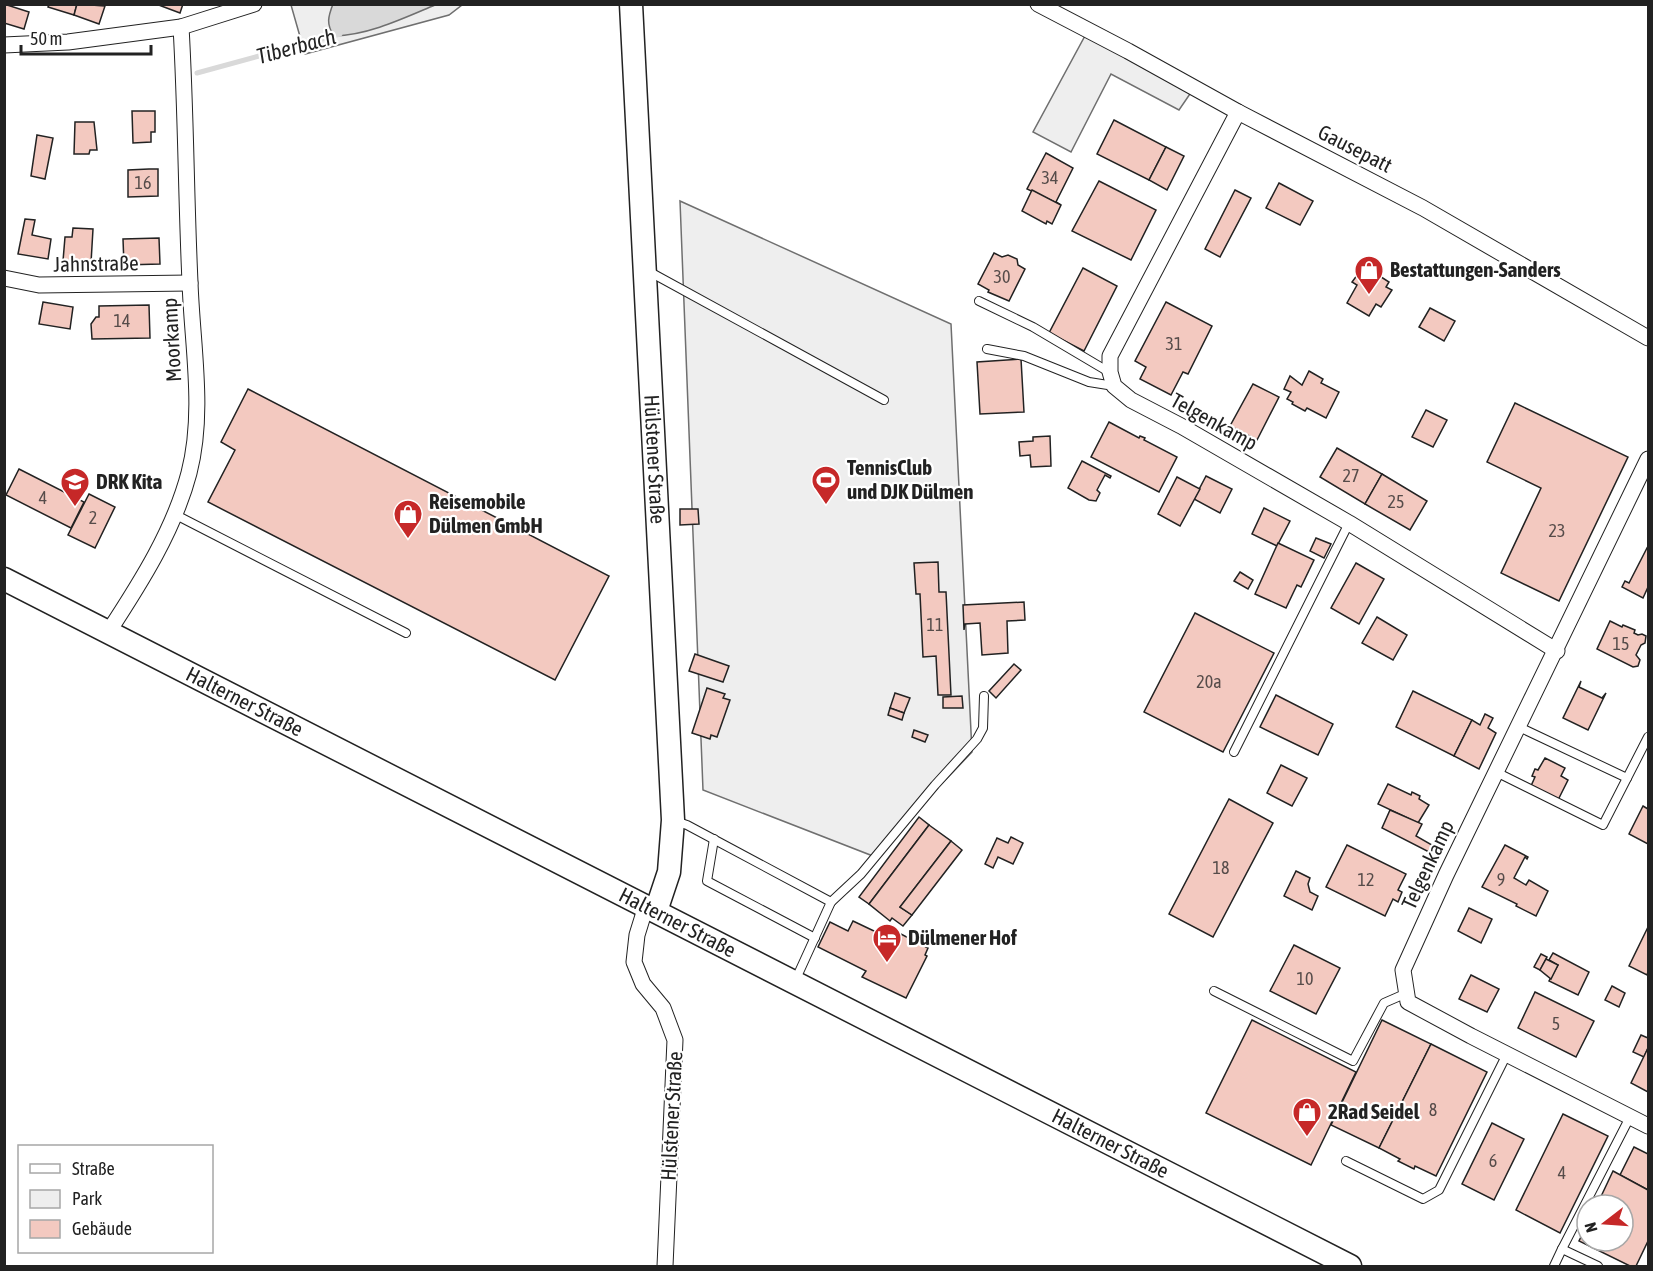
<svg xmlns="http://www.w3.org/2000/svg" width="1653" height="1271" viewBox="0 0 1653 1271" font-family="'Asap Condensed',sans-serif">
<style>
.green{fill:#eee;stroke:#6f6f6f;stroke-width:1.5}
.water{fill:#d9d9d9;stroke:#6f6f6f;stroke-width:1.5}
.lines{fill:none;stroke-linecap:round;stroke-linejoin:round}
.stream{stroke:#d9d9d9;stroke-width:5}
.building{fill:#f3c9c0;stroke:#222;stroke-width:1.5}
.lane-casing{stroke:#222;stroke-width:10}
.street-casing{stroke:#222;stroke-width:17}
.secondary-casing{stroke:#222;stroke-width:25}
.lane{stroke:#fff;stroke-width:8}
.street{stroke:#fff;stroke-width:15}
.secondary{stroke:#fff;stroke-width:22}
.labels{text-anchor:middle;stroke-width:4.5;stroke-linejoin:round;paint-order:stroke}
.number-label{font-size:18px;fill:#564c4a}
.street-label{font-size:21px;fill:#222;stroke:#fff}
.poi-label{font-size:21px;font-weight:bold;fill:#222;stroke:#fff;text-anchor:start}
.water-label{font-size:22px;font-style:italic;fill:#222;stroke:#fff}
</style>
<rect width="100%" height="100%" fill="#fff"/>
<g class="green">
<polygon points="291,5 462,5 449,15 305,54"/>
<polygon points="1086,34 1192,91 1179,110 1111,74 1071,152 1033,132"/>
<polygon points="680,201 951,324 972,752 873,856 703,790"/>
</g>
<path class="water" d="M333 4H435V5C404 18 369 35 334 36 326 24 328 17 333 4Z"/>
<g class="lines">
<polyline class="stream" points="197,73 340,34"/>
</g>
<g class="building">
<polygon points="4,4 29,12 24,29 4,23"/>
<polygon points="49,4 77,4 74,15 48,7"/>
<polygon points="77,4 105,6 99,24 74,15"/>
<polygon points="156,4 183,4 180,13"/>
<polygon points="132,111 155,111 155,132 151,132 151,142 133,143"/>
<polygon points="1114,120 1166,147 1149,180 1097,154"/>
<polygon points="75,122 94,122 97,150 90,150 89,154 74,154"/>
<polygon points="37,135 53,138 45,179 31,176"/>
<polygon points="1166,147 1184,156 1167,190 1149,180"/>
<polygon points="1046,153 1073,168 1056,202 1061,205 1027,189"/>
<polygon points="149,169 158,169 158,196 128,197 128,170"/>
<polygon points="1099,181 1156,210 1131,260 1072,231"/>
<polygon points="1279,183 1313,201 1300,225 1266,208"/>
<polygon points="1032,190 1061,205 1052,224 1047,221 1046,224 1022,211"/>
<polygon points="1235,190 1251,198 1220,257 1205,249"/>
<polygon points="25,219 35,220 32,235 51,239 48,259 18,254"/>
<polygon points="73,228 93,229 91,263 63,261 65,237 72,237"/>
<polygon points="159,238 160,264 124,265 123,239"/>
<polygon points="994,253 1002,257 1008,255 1017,259 1018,265 1025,269 1009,301 988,292 989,290 978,284"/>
<polygon points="1369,264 1381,271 1378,275 1389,282 1386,287 1392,290 1381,307 1376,304 1369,316 1347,303 1357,285 1352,282 1358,274 1362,276"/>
<polygon points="1083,268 1117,286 1084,351 1049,333"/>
<polygon points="43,302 73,307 70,329 39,324"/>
<polygon points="1166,302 1212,326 1188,374 1183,372 1171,395 1140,379 1146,367 1135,361"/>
<polygon points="149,305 150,338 92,339 91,324 96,317 99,317 99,306"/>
<polygon points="1430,308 1455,321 1444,341 1419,327"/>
<polygon points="1021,359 1024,412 980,414 977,362"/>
<polygon points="1309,371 1323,379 1321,383 1339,392 1326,418 1307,408 1305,411 1292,404 1293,402 1287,399 1291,392 1284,389 1290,376 1302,385"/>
<polygon points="1253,384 1279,397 1257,440 1230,426"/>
<polygon points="248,389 609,576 555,680 208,502 235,450 221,442"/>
<polygon points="1515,403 1628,457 1559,601 1501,573 1541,488 1487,462"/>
<polygon points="1426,410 1447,420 1433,447 1412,437"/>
<polygon points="1109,422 1139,438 1140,436 1145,438 1144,440 1177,457 1159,492 1091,457"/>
<polygon points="1050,436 1051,466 1031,467 1030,455 1020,456 1019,442 1033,441 1033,437"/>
<polygon points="1337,448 1382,474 1365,504 1320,477"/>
<polygon points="1082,461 1111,476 1110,478 1105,475 1097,490 1100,493 1096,501 1089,500 1068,488"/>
<polygon points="19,469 84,502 71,528 6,495"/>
<polygon points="1382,474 1427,501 1410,530 1365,504"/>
<polygon points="1206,476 1232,489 1220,513 1194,499"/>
<polygon points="1177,477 1200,489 1180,526 1158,514"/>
<polygon points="89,494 115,507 95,548 68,535"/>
<polygon points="1264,508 1290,521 1277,546 1252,534"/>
<polygon points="680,509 698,509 699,524 680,525"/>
<polygon points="1316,538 1331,544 1324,558 1310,551"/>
<polygon points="1278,543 1314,560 1301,587 1297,585 1286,608 1255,594"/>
<polygon points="1647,548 1648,549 1648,587 1643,598 1622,587 1625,581 1629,583"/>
<polygon points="938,562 939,592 946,592 951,695 938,695 936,656 923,657 920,594 916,594 914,563"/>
<polygon points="1356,563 1384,579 1359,624 1331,608"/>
<polygon points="1240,572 1253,580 1248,589 1234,581"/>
<polygon points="1024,602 1025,620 1007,621 1008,653 982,655 980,623 965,624 964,630 963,605"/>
<polygon points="1195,613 1274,653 1223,752 1144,712"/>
<polygon points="1377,617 1407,635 1393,660 1362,643"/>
<polygon points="1610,621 1622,627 1623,625 1635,630 1634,633 1638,635 1642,634 1646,636 1645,643 1641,645 1636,655 1640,660 1638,666 1633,667 1597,649"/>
<polygon points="695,654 729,666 723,682 689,671"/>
<polygon points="1014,664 1021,670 996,698 989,691"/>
<polygon points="1581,681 1579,687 1602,698 1606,693 1588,730 1563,718"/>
<polygon points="707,688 725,694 723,698 730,700 717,737 711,735 710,739 692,733"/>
<polygon points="1413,691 1472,720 1454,756 1396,727"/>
<polygon points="895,693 910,698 904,713 890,708"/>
<polygon points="1276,695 1333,724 1318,755 1260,727"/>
<polygon points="962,696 963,708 943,708 943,697"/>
<polygon points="890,708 904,713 902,720 888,715"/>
<polygon points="1485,714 1493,718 1488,728 1496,733 1479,769 1454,756 1472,720 1480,725"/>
<polygon points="914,730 928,735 925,742 912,737"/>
<polygon points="1545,758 1565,768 1561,776 1568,780 1558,800 1531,786 1535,777 1532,776 1535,769 1538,770"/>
<polygon points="1281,765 1307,778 1292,806 1267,793"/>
<polygon points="1388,784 1411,795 1412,792 1420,796 1419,799 1429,805 1418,823 1378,804"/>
<polygon points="1229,799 1273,823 1213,937 1169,914"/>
<polygon points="1643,806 1648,809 1648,844 1629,834"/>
<polygon points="1390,810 1422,824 1416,836 1432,845 1429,852 1382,828"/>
<polygon points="919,817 929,825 869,904 859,897"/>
<polygon points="929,825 951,841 900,907 912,915 903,926 892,918 890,921 869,904"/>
<polygon points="1011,837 1023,843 1013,864 998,857 993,868 985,864 997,838 1008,843"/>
<polygon points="951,841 962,850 912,915 900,907"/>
<polygon points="1347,845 1406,874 1398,890 1402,892 1398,902 1393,899 1385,916 1326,887"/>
<polygon points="1505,845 1528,857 1527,859 1525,857 1514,878 1526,885 1529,880 1548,891 1536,916 1516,906 1517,904 1482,887"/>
<polygon points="1296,871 1310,878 1308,884 1310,892 1318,896 1312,910 1284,896"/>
<polygon points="1469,908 1492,919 1481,943 1458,931"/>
<polygon points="853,921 897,942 901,934 928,948 925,955 927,956 906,998 862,977 866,971 818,947 830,922 848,931"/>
<polygon points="1648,927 1648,972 1647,975 1629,966"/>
<polygon points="1294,945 1340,968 1316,1014 1270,991"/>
<polygon points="1553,953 1589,972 1578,995 1549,981 1558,965 1549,960"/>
<polygon points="1541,954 1547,957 1540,970 1534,967"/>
<polygon points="1546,959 1558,965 1551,979 1540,970"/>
<polygon points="1471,975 1499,989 1487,1012 1459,999"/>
<polygon points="1612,986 1625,993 1619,1007 1605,1000"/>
<polygon points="1535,992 1594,1021 1576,1057 1518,1028"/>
<polygon points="1252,1020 1356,1072 1311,1165 1206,1113"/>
<polygon points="1382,1020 1431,1044 1379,1148 1331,1125"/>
<polygon points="1641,1035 1648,1038 1648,1048 1644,1057 1633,1052"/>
<polygon points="1431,1044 1487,1072 1436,1176 1415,1166 1414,1169 1398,1161 1400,1159 1379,1148"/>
<polygon points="1648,1048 1648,1092 1631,1083"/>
<polygon points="1563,1114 1608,1136 1560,1233 1516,1210"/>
<polygon points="1492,1123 1524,1139 1494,1200 1462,1184"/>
<polygon points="1634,1147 1648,1154 1648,1190 1620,1175"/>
<polygon points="1613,1171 1648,1190 1648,1241 1636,1266 1630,1266 1579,1241 1587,1225 1587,1241 1623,1241 1623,1205 1597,1205"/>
</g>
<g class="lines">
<g class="lane-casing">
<g id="lane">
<polyline points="648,271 884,400"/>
<polyline points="979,301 1033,327 1109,372"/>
<polyline points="987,349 1024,356 1089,382 1114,386"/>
<polyline points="176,515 406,633"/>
<polyline points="1519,727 1627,778"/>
<polyline points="1234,752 1349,523"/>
<polyline points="1496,772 1603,825 1648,737"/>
<polyline points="675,821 687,825 831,902 795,981"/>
<polyline points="714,839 707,881 815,938"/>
<polyline points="831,902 861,874 935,785 977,739 983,728 984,696"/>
<polyline points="1214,991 1353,1061 1384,1003 1407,993"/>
<polyline points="1346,1161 1423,1199 1439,1190 1507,1054"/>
<polyline points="1554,1266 1562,1249"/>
<polyline points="1598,1266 1562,1249 1630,1117"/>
</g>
</g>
<g class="street-casing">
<g id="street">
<polyline points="1038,4 1128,51 1238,112 1423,208 1648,338"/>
<polyline points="4,45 68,42 181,27 254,4"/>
<polyline points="1238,112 1110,356 1110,372 1114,386 1131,400 1181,426 1349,523 1557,651"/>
<polyline points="4,278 39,285 190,283"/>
<polyline points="1648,459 1446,875 1403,970 1408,1002 1471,1036 1648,1126"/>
<path d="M109 631C141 582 174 530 189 473 205 411 192 345 190 282 186 197 186 112 181 27"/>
<polyline points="646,906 637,935 634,962 643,984 663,1008 675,1040 665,1266"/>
</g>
</g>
<g class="secondary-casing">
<g id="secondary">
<path id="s1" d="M631 4 673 820 669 872 656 911"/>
<path id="s2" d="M4 579 1350 1266"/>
</g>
</g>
<use href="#lane" class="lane"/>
<use href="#street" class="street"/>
<use href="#secondary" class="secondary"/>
</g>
<defs>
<g id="shop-pin" transform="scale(1.5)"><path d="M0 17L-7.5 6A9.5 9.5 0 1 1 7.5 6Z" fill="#c62828" stroke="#fff"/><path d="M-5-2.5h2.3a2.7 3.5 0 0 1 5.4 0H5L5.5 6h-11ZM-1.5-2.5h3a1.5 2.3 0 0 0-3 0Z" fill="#fff"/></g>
<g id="stadium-pin" transform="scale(1.5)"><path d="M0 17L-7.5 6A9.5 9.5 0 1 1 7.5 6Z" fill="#c62828" stroke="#fff"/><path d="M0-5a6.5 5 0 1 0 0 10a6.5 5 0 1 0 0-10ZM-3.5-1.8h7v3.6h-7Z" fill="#fff"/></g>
<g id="school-pin" transform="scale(1.5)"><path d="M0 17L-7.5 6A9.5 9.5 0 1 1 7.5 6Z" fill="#c62828" stroke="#fff"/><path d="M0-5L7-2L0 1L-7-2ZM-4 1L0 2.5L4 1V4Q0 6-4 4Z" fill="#fff"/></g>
<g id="hotel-pin" transform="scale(1.5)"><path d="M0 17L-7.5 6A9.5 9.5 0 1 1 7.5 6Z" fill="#c62828" stroke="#fff"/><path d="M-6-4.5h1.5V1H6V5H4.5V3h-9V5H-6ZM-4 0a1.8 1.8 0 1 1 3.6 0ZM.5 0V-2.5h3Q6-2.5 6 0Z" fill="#fff"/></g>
</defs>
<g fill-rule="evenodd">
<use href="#shop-pin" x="1369" y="270"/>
<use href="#stadium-pin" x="826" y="480"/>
<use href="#school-pin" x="75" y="482"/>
<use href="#shop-pin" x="408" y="514"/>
<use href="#hotel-pin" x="887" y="938"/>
<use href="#shop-pin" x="1307" y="1112"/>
</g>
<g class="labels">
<g class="number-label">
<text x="1050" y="184">34</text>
<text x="143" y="189">16</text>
<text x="1002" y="283">30</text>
<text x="122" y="327">14</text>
<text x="1174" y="350">31</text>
<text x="1351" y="482">27</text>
<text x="43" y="504">4</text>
<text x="1396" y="508">25</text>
<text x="93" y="524">2</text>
<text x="1557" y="537">23</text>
<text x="935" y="631">11</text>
<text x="1621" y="650">15</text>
<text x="1209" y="688">20a</text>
<text x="1221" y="874">18</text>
<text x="1366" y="886">12</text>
<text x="1501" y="886">9</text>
<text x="1305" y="985">10</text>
<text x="1556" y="1030">5</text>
<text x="1433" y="1116">8</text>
<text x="1493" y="1167">6</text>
<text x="1562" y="1179">4</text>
</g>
<g class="street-label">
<text transform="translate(1355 149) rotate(27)" y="7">Gausepatt</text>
<text transform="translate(96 264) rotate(-1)" y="7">Jahnstraße</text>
<text transform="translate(172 340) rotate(-93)" y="7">Moorkamp</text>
<text transform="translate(1214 422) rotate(29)" y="7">Telgenkamp</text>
<text dy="7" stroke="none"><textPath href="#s1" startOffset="456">Hülstener Straße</textPath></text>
<text dy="7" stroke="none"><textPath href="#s2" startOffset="270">Halterner Straße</textPath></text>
<text transform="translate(1428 865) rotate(-65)" y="7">Telgenkamp</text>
<text dy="7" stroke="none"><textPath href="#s2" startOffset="756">Halterner Straße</textPath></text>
<text transform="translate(672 1116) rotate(-87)" y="7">Hülstener Straße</text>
<text dy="7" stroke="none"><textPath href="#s2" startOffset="1242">Halterner Straße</textPath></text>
</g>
<g class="poi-label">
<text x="1390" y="277">Bestattungen-Sanders</text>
<text x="847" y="475">TennisClub<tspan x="847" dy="24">und DJK Dülmen</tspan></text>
<text x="96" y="489">DRK Kita</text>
<text x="429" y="509">Reisemobile<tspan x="429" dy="24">Dülmen GmbH</tspan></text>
<text x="908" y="945">Dülmener Hof</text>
<text x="1328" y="1119">2Rad Seidel</text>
</g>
<g class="water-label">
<text transform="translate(296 46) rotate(-15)" y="8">Tiberbach</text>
</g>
</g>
<rect width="1653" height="1271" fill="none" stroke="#222222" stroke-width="12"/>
<rect x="18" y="1145" width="195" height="108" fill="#ffffff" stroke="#a7a7a7" stroke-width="1.5"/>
<rect x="30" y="1164" width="30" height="9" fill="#ffffff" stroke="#a7a7a7" stroke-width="1.5"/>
<text x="72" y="1175" font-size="18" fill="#222222">Straße</text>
<rect x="30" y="1190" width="30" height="18" fill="#eeeeee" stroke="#a7a7a7" stroke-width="1.5"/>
<text x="72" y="1205" font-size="18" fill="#222222">Park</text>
<rect x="30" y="1220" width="30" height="18" fill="#f3c9c0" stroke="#a7a7a7" stroke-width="1.5"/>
<text x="72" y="1235" font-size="18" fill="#222222">Gebäude</text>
<g transform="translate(1605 1223) rotate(253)"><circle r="28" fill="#ffffff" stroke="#a7a7a7" stroke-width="1.5"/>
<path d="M0-4.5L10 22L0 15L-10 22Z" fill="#c62828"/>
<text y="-9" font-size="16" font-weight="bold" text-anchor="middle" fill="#222222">N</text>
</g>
<path d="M21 45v9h130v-9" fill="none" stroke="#222222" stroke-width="3"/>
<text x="30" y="45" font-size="18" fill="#222222" stroke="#ffffff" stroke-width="4.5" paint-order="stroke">50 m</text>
</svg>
